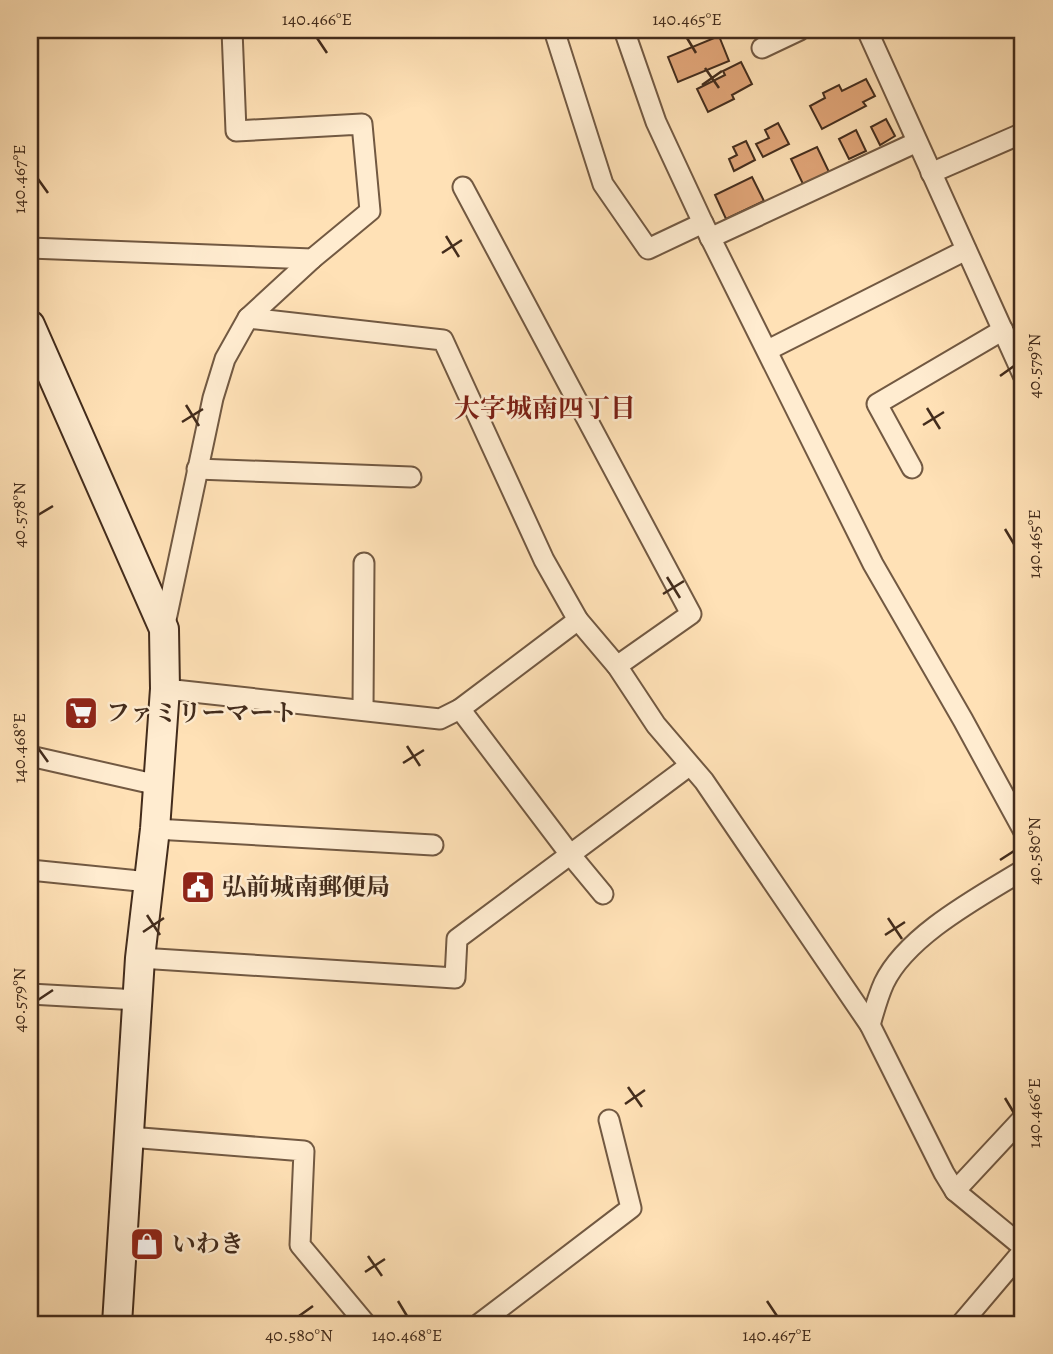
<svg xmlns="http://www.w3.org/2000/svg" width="1053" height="1354" viewBox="0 0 1053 1354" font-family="Alegreya,'Noto Serif JP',serif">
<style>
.building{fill:#e1a578;stroke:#432c1c;stroke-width:2}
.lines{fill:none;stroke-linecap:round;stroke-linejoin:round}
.street-casing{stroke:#725942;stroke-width:23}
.secondary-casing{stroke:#432c1c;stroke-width:32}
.street{stroke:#ffecd0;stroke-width:19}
.secondary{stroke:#ffecd0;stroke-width:28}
.ticks{fill:none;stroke:#432c1c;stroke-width:2.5}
.labels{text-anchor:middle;stroke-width:5;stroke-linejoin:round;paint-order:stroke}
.poi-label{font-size:24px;font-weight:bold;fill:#432c1c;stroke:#ffecd0;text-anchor:start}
.neighbourhood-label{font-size:26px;font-weight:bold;fill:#7a1f14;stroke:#ffecd0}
.neatline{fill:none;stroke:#432c1c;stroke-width:2.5}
.ticks-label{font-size:18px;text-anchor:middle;fill:#432c1c}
</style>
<rect width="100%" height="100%" fill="#ffe1b6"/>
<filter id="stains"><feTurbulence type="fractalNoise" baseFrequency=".00286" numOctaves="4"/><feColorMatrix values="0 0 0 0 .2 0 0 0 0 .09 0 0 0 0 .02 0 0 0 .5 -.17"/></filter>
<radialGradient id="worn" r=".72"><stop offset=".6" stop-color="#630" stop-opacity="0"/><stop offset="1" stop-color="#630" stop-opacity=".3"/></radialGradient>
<g class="building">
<polygon points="719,36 729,61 678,82 668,57"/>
<polygon points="741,62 752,84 732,95 734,99 708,112 697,89 725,75 723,71"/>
<polygon points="866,79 875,96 863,102 866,106 822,129 810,106 825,98 823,93 839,85 842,91"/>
<polygon points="886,119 895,136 880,145 871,127"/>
<polygon points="778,123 789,144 763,157 756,144 769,138 765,130"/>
<polygon points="856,130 866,151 849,159 839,139"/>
<polygon points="746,141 755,160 734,171 729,159 737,155 733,147"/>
<polygon points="817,147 829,172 803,184 791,159"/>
<polygon points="752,177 764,201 726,219 715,195"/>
</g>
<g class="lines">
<g class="street-casing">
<g id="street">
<polyline points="554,30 603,184 648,249 703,223"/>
<polyline points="624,30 656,122 703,223 873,564 963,720 1023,830"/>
<polyline points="867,30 1023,375"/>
<polyline points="762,48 800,30"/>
<polyline points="931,173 1023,133"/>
<polyline points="463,187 691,614 617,666"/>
<polyline points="710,238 917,142"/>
<polyline points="30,248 312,259 370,211 362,124 236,131 232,30"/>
<polyline points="248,318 312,259"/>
<polyline points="768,350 966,250"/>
<polyline points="912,468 877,404 1003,330"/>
<polyline points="197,469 411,477"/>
<polyline points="164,629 213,398 225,359 248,318 443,340 544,560 578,620 617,666 656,725 704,781 870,1025 944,1173 955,1191 1023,1247"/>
<polyline points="165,689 440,719 460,709 578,620"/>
<polyline points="363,709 364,563"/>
<polyline points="460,709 569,853 603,894"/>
<polyline points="30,756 158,785"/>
<polyline points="155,829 433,845"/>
<polyline points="30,870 149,882"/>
<polyline points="140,958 455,978 457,939 689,766"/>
<polyline points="30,994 138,1000"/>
<path d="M870 1025C874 1011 878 996 884 983 907 935 979 897 1023 870"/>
<polyline points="129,1137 304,1151 300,1245 366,1324"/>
<polyline points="955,1191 1023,1118"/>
<polyline points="479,1324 631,1208 609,1120"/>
<polyline points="961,1324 1023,1251"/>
</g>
</g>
<g class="secondary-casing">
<polyline id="secondary" points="30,325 164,629 165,689 155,829 140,958 117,1324"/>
</g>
<use href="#street" class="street"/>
<use href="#secondary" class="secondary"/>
</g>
<path class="ticks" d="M317 38 327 53M687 38 696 53M705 68 719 88M702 85 722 71M38 179 48 193M446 236 459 257M442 253 462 240M1000 376 1014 366M186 405 199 426M927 408 940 429M182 422 203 409M923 425 944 412M38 515 53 506M1005 529 1014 544M667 577 680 598M663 594 684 581M407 746 420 766M38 748 48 762M403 763 424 750M1000 860 1014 851M147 915 160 935M888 918 902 939M143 932 164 918M885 935 905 922M38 1000 53 990M628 1087 642 1107M1005 1098 1014 1113M625 1104 645 1090M368 1256 382 1276M365 1272 385 1259M398 1301 407 1316M767 1301 777 1316M299 1316 313 1306"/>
<defs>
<g id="supermarket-square" transform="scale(1.75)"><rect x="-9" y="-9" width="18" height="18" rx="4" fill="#8f2418" stroke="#ffecd0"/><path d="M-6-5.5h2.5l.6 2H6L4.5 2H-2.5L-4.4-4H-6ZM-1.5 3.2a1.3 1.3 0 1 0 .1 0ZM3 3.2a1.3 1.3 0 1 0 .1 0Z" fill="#fff"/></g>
<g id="civic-square" transform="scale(1.75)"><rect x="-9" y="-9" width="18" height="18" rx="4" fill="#8f2418" stroke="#ffecd0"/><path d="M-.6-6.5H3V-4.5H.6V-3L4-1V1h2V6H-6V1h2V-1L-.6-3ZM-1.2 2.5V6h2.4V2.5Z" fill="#fff"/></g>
<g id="shop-square" transform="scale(1.75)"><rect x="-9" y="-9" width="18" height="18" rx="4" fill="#8f2418" stroke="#ffecd0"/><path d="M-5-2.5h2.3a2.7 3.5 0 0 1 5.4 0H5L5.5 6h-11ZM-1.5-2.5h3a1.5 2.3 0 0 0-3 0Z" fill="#fff"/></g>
</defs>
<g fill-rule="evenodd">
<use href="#supermarket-square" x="81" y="713"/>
<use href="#civic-square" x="198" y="887"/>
<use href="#shop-square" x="147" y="1244"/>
</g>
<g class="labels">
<g class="poi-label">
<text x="106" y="721">ファミリーマート</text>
<text x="222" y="895">弘前城南郵便局</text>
<text x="172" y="1252">いわき</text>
</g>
<g class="neighbourhood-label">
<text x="545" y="417">大字城南四丁目</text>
</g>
</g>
<rect width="1053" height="1354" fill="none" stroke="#ffe1b6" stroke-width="77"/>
<rect x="38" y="38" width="976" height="1278" class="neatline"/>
<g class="ticks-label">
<text x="317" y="25">140.466°E</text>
<text x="687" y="25">140.465°E</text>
<text transform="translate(19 179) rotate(-90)" y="6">140.467°E</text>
<text transform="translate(1034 366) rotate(-90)" y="6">40.579°N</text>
<text transform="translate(19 515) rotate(-90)" y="6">40.578°N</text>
<text transform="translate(1034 544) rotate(-90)" y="6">140.465°E</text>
<text transform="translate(19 748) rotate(-90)" y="6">140.468°E</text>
<text transform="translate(1034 851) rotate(-90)" y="6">40.580°N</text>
<text transform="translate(19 1000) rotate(-90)" y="6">40.579°N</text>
<text transform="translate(1034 1113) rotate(-90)" y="6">140.466°E</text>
<text x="299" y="1341">40.580°N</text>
<text x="407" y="1341">140.468°E</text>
<text x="777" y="1341">140.467°E</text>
</g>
<rect width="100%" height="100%" filter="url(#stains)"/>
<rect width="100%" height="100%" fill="url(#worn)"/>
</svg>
